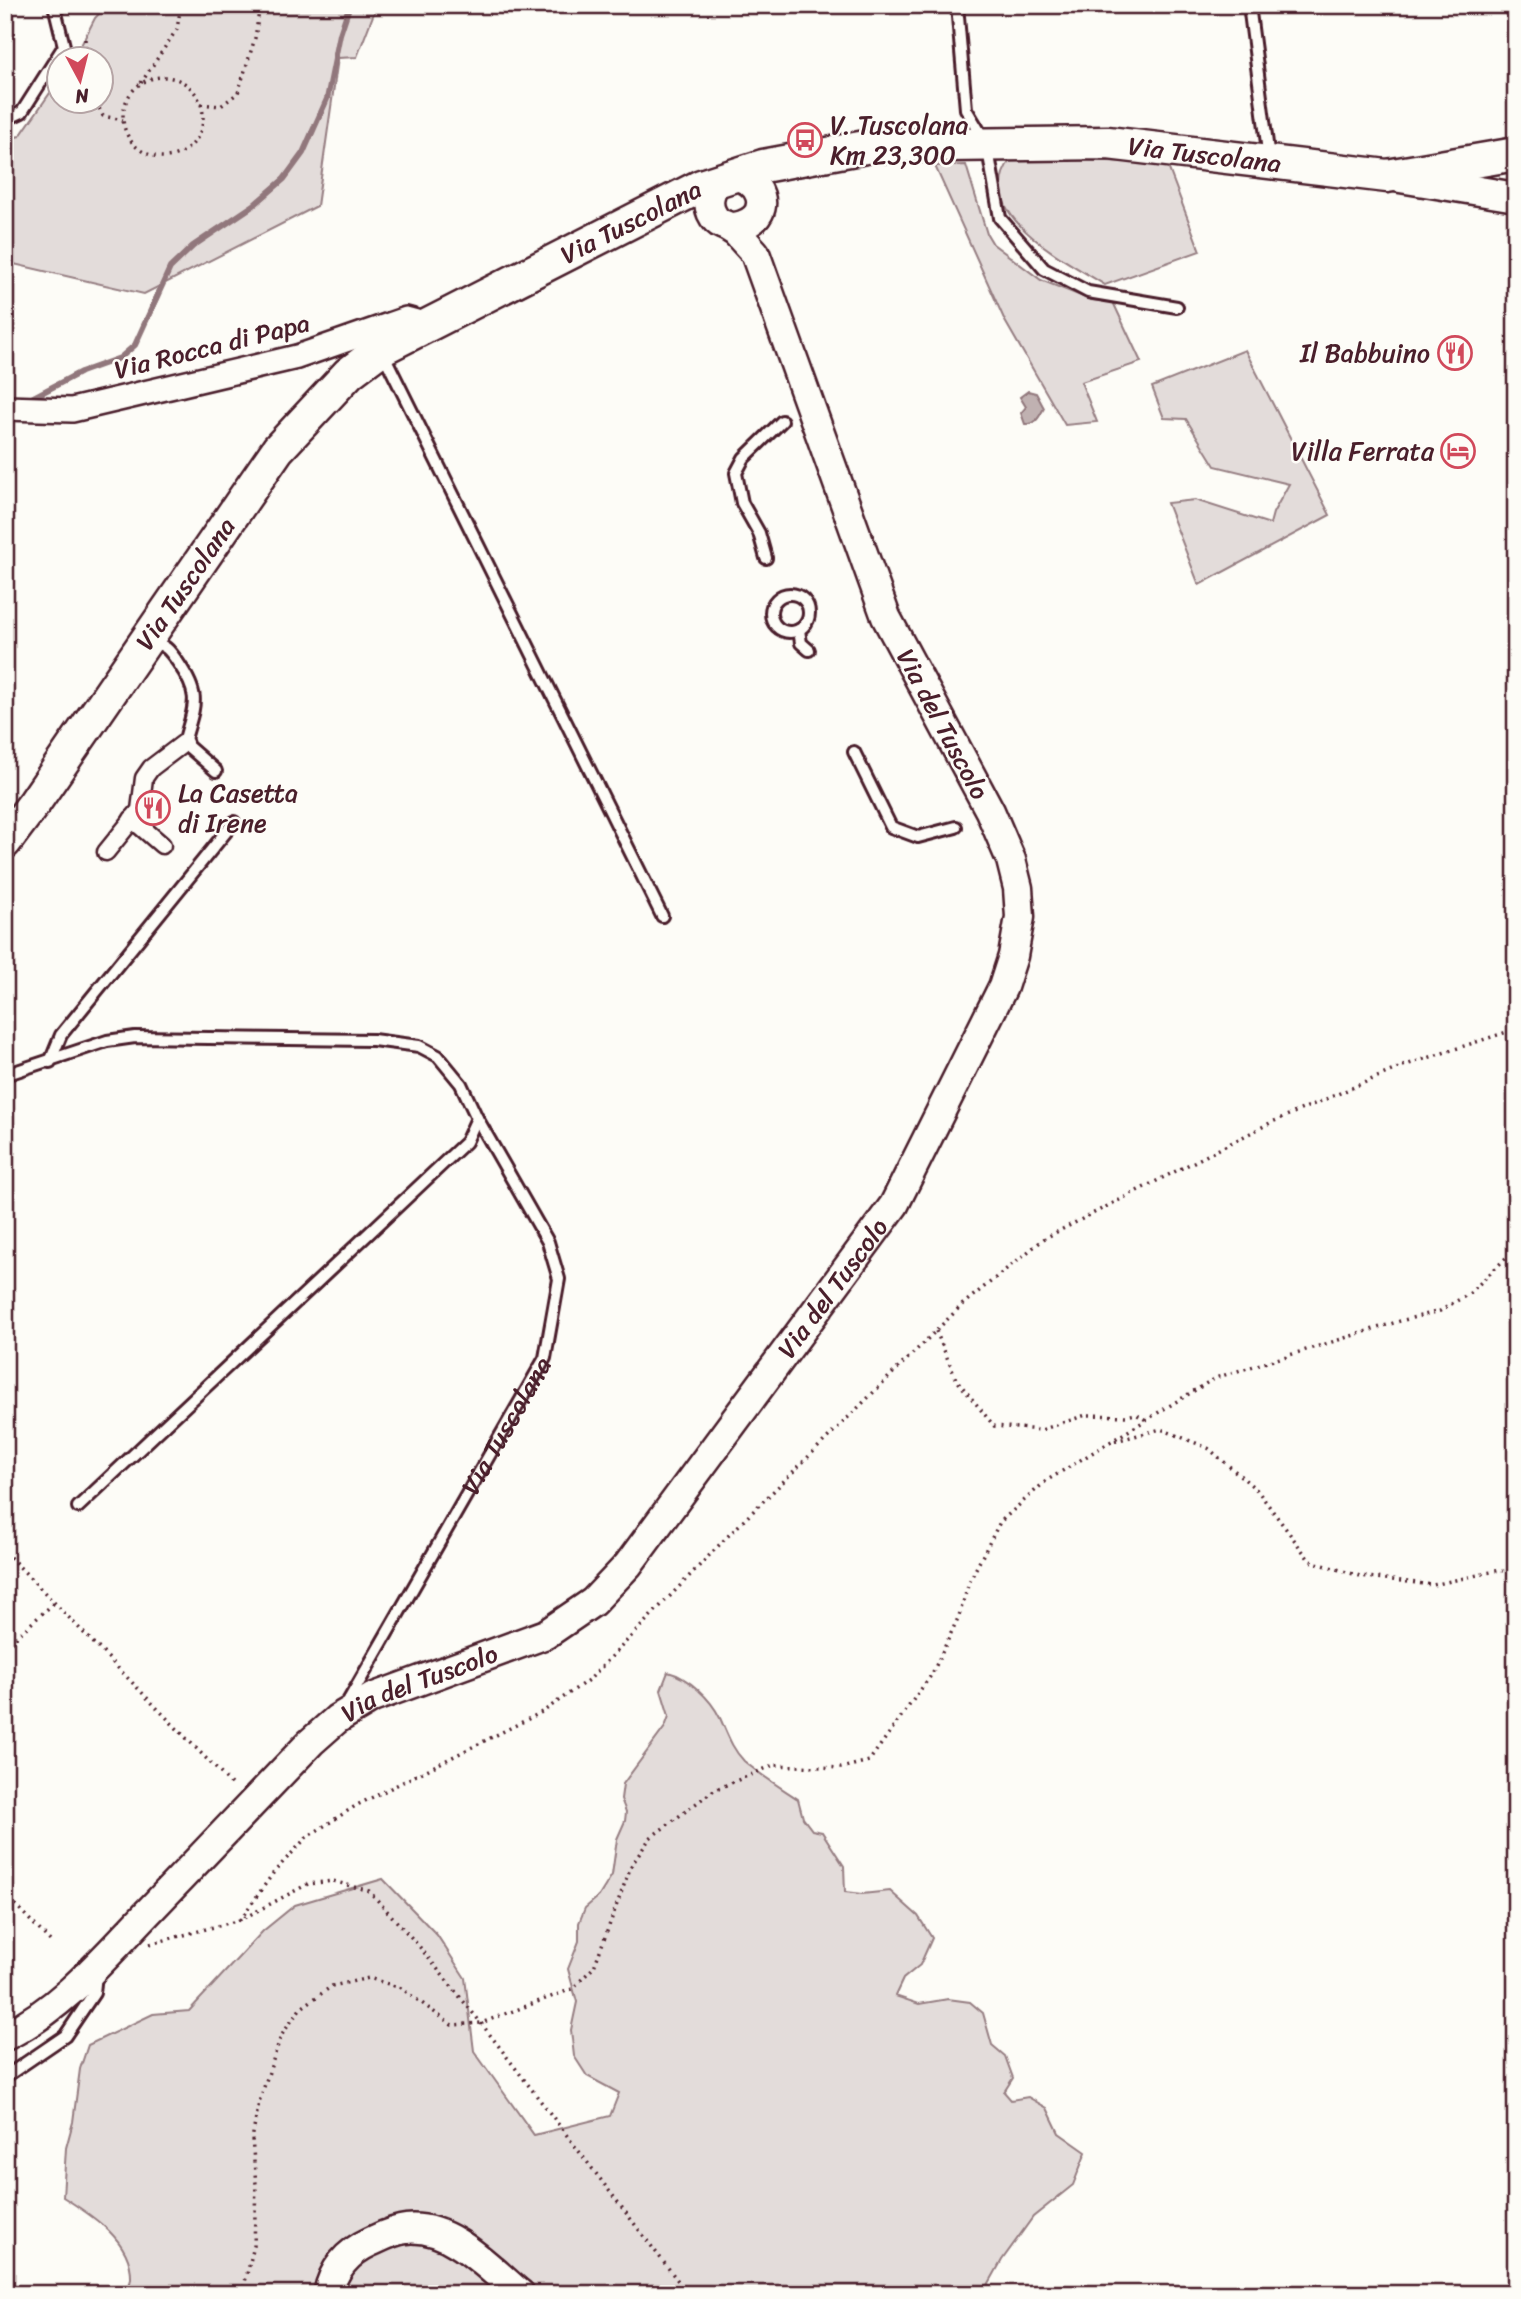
<svg xmlns="http://www.w3.org/2000/svg" width="1521" height="2299" viewBox="0 0 1521 2299" font-family="Sriracha,sans-serif">
<style>
.green{fill:#e3dcda;stroke:#967e82;stroke-width:2}
.water{fill:#c0b1b1;stroke:#91777b;stroke-width:2}
.lines{fill:none;stroke-linecap:round;stroke-linejoin:round}
.stream{stroke:#91777b;stroke-width:6}
.service-casing{stroke:#4a1f2b;stroke-width:16}
.pedestrian-casing{stroke:#4a1f2b;stroke-width:21}
.minor-casing{stroke:#4a1f2b;stroke-width:28}
.tertiary-casing{stroke:#4a1f2b;stroke-width:33}
.secondary-casing{stroke:#4a1f2b;stroke-width:37}
.path{stroke:#4a1f2b;stroke-width:3.5;stroke-dasharray:2 5;stroke-linecap:butt}
.service{stroke:#fdfcf7;stroke-width:10}
.pedestrian{stroke:#fdfcf7;stroke-width:16}
.minor{stroke:#fdfcf7;stroke-width:23}
.tertiary{stroke:#fdfcf7;stroke-width:28}
.secondary{stroke:#fdfcf7;stroke-width:32}
.labels{text-anchor:middle;stroke-width:5;stroke-linejoin:round;paint-order:stroke}
.poi-label{font-size:26px;fill:#4a1f2b;stroke:#fdfcf7;text-anchor:start}
.street-label{font-size:26px;fill:#4a1f2b;stroke:#fdfcf7}
</style>
<rect width="100%" height="100%" fill="#fdfcf7"/>
<filter id="ink" filterUnits="userSpaceOnUse"><feTurbulence type="fractalNoise" baseFrequency=".0143" numOctaves="2"/><feDisplacementMap in="SourceGraphic" scale="14" xChannelSelector="R" yChannelSelector="G"/><feConvolveMatrix kernelMatrix="1 2 1 2 8 2 1 2 1" color-interpolation-filters="sRGB"/></filter>
<g filter="url(#ink)">
<g class="green">
<polygon points="107,5 377,5 357,57 338,58 317,206 144,294 5,262 5,139 20,136 59,80 60,102 102,102 102,60 74,59 95,18"/>
<path d="M1029 157 1167 164 1200 251 1105 285C1068 261 969 214 1011 159Z"/>
<polygon points="966,165 987,234 993,244 1041,280 1091,300 1113,302 1141,362 1081,382 1097,422 1065,425 1005,321 935,166"/>
<polygon points="1245,350 1330,515 1199,585 1167,503 1195,500 1270,524 1273,513 1289,484 1215,466 1186,419 1164,418 1152,387"/>
<path d="M668 1672C688 1677 711 1699 720 1718 727 1733 732 1749 744 1761 760 1775 780 1787 798 1799L803 1818 812 1830 822 1832 844 1866 845 1892 862 1894 890 1891 918 1916 932 1938 920 1965 903 1979 895 1996 919 2004 948 1999 970 2002 983 2013 992 2045 1005 2056 1013 2078 1004 2092 1011 2100 1028 2097 1047 2108 1059 2133 1086 2152 1073 2185 1033 2217 1002 2260 983 2294H125C127 2289 131 2283 131 2278 132 2240 91 2215 63 2197L66 2148 73 2122 80 2069 88 2045 153 2014 189 2011 263 1931 295 1905 383 1879 437 1935 465 1978 474 2051 534 2135 610 2116 619 2093 587 2076 574 2056 571 2030 577 2002 568 1969 579 1941V1923L585 1908 599 1896 612 1875 617 1839 625 1821 626 1812 621 1799 623 1784 665 1727 669 1716 661 1690Z"/>
</g>
<path class="water" d="M1028 391 1036 393 1044 408C1039 417 1036 425 1025 424L1021 413 1026 407 1020 397Z"/>
<g class="lines">
<g class="stream">
<polyline points="26,401 81,372 120,358 135,345 170,268 193,246 254,205 284,179 303,153 327,99 340,34 348,10 347,5"/>
<polyline points="5,424 12,418"/>
</g>
<g class="service-casing">
<g id="service">
<polyline points="957,5 966,109 987,144 1000,218 1044,269 1088,292 1177,307"/>
<polyline points="1249,5 1269,159"/>
<polyline points="5,120 22,112 64,46 54,5"/>
<polyline points="382,351 662,916"/>
<polyline points="766,558 759,533 742,503 736,473 744,458 782,421"/>
<circle cx="790" cy="613" r="19"/>
<polyline points="799,630 801,643 809,650"/>
<path d="M149 641C167 646 168 648 179 664 202 698 194 705 184 743L216 771"/>
<polyline points="854,752 891,827 918,837 956,827"/>
<polyline points="50,1062 61,1035 234,822"/>
<polyline points="5,1075 107,1041 135,1037 373,1040 419,1046 438,1056 461,1084 477,1118 466,1142 78,1507"/>
<path id="s1" d="M346 1705 545 1358 559 1279 548 1242 477 1118"/>
<polyline points="5,2077 65,2036 94,1993 96,1974"/>
</g>
</g>
<g class="pedestrian-casing">
<g id="pedestrian">
<polyline points="132,819 162,845"/>
<polyline points="106,852 140,810 144,778 151,768 184,743"/>
</g>
</g>
<g class="minor-casing">
<polyline id="minor" points="5,408 72,410 297,357 406,319 428,325"/>
</g>
<g class="tertiary-casing">
<g id="tertiary">
<path d="M722 178C696 197 713 236 743 225 775 214 761 174 729 176"/>
<polyline points="1400,178 1516,197"/>
<path id="s2" d="M5 2036C64 2008 108 1953 153 1907 206 1852 259 1797 311 1742L337 1719 372 1698 546 1634 593 1602 628 1565 894 1205 1003 987 1013 956 1020 917 1018 888 1011 860 990 811 886 617 755 253 736 232 725 225"/>
<path d="M328 2294C333 2269 348 2252 370 2242 381 2237 394 2230 406 2229 450 2224 489 2268 520 2294"/>
</g>
</g>
<g class="secondary-casing">
<g id="secondary">
<path id="s3" d="M5 842 35 802 278 449 349 373 381 349 701 186 763 166 871 146 1108 143 1387 176 1516 154"/>
</g>
</g>
<g class="path">
<polyline points="85,39 86,60"/>
<circle cx="163" cy="117" r="40"/>
<polyline points="141,83 177,29 181,5"/>
<polyline points="96,102 103,116 123,120"/>
<polyline points="201,104 221,106 238,93 255,38 260,5"/>
<polyline points="936,1331 956,1379 994,1426 1041,1430 1086,1415 1126,1416 1136,1414 1146,1420"/>
<polyline points="1115,1441 1161,1429 1208,1448 1257,1490 1310,1561 1360,1576 1433,1585 1500,1570 1516,1576"/>
<polyline points="5,1552 231,1784"/>
<polyline points="5,1647 54,1603"/>
<polyline points="5,1894 52,1943"/>
<polyline points="240,1920 274,1872 307,1837 357,1805 544,1711 591,1678 726,1538 963,1304 1045,1238 1270,1123 1403,1066 1516,1029"/>
<polyline points="150,1944 240,1920 308,1884 333,1881 369,1891 418,1945 481,2023 688,2294"/>
<polyline points="242,2294 254,2246 256,2184 252,2139 259,2102 281,2036 300,2009 332,1986 369,1978 401,1988 452,2025 481,2023 572,1989 594,1967 631,1866 650,1838 714,1790 774,1765 841,1768 869,1761 932,1674 959,1616 969,1582 1000,1522 1046,1481 1215,1378 1400,1321 1440,1311 1470,1293 1516,1248"/>
</g>
<use href="#service" class="service"/>
<use href="#pedestrian" class="pedestrian"/>
<use href="#minor" class="minor"/>
<use href="#tertiary" class="tertiary"/>
<use href="#secondary" class="secondary"/>
</g>
</g>
<defs>
<g id="bus-ring" transform="scale(1.75)"><circle r="9.5" fill="#fdfcf7" stroke="#d1495b" stroke-width="1.5"/><path d="M-5-6H5V4H4V6H2V4H-2V6H-4V4H-5ZM-3.5-4V0h7V-4ZM-3.5 1.2v1.5H-2V1.2ZM2 1.2v1.5H3.5V1.2Z" fill="#d1495b"/></g>
<g id="restaurant-ring" transform="scale(1.75)"><circle r="9.5" fill="#fdfcf7" stroke="#d1495b" stroke-width="1.5"/><path d="M-5-6h1v4h1v-4h1v4h1v-4h1v5L-1.5 .5V6h-2V.5L-5-1ZM5-6V6H3V1.5H1.5Q1.5-4 5-6Z" fill="#d1495b"/></g>
<g id="hotel-ring" transform="scale(1.75)"><circle r="9.5" fill="#fdfcf7" stroke="#d1495b" stroke-width="1.5"/><path d="M-6-4.5h1.5V1H6V5H4.5V3h-9V5H-6ZM-4 0a1.8 1.8 0 1 1 3.6 0ZM.5 0V-2.5h3Q6-2.5 6 0Z" fill="#d1495b"/></g>
</defs>
<g fill-rule="evenodd">
<use href="#bus-ring" x="805" y="140"/>
<use href="#restaurant-ring" x="1455" y="353"/>
<use href="#hotel-ring" x="1458" y="451"/>
<use href="#restaurant-ring" x="153" y="808"/>
</g>
<g class="labels">
<g class="poi-label">
<text x="830" y="134">V. Tuscolana<tspan x="830" dy="30">Km 23,300</tspan></text>
<text x="1430" y="362" text-anchor="end">Il Babbuino</text>
<text x="1434" y="460" text-anchor="end">Villa Ferrata</text>
<text x="178" y="802">La Casetta<tspan x="178" dy="30">di Irene</tspan></text>
</g>
<g class="street-label">
<text dy="9" stroke="none"><textPath href="#s3" startOffset="1491">Via Tuscolana</textPath></text>
<text dy="9" stroke="none"><textPath href="#s3" startOffset="903">Via Tuscolana</textPath></text>
<text transform="translate(212 346) rotate(-14)" y="9">Via Rocca di Papa</text>
<text dy="9" stroke="none"><textPath href="#s3" startOffset="315">Via Tuscolana</textPath></text>
<text transform="translate(943 724) rotate(62)" y="9">Via del Tuscolo</text>
<text dy="9" stroke="none"><textPath href="#s2" startOffset="1139">Via del Tuscolo</textPath></text>
<text dy="9" stroke="none"><textPath href="#s1" startOffset="322">Via Tuscolana</textPath></text>
<text dy="9" stroke="none"><textPath href="#s2" startOffset="551">Via del Tuscolo</textPath></text>
</g>
</g>
<rect width="1521" height="2299" fill="none" stroke="#fdfcf7" stroke-width="28"/>
<rect x="14" y="14" width="1493" height="2271" fill="none" stroke="#4a1f2b" stroke-width="2.5" filter="url(#ink)"/>
<g transform="translate(80 80) rotate(173)"><circle r="33" fill="#fdfcf7" stroke="#b5a4a5" stroke-width="2"/>
<path d="M0-5L12 26L0 18L-12 26Z" fill="#d1495b"/>
<text y="-10" font-size="19" font-weight="bold" text-anchor="middle" fill="#4a1f2b">N</text>
</g>
</svg>
